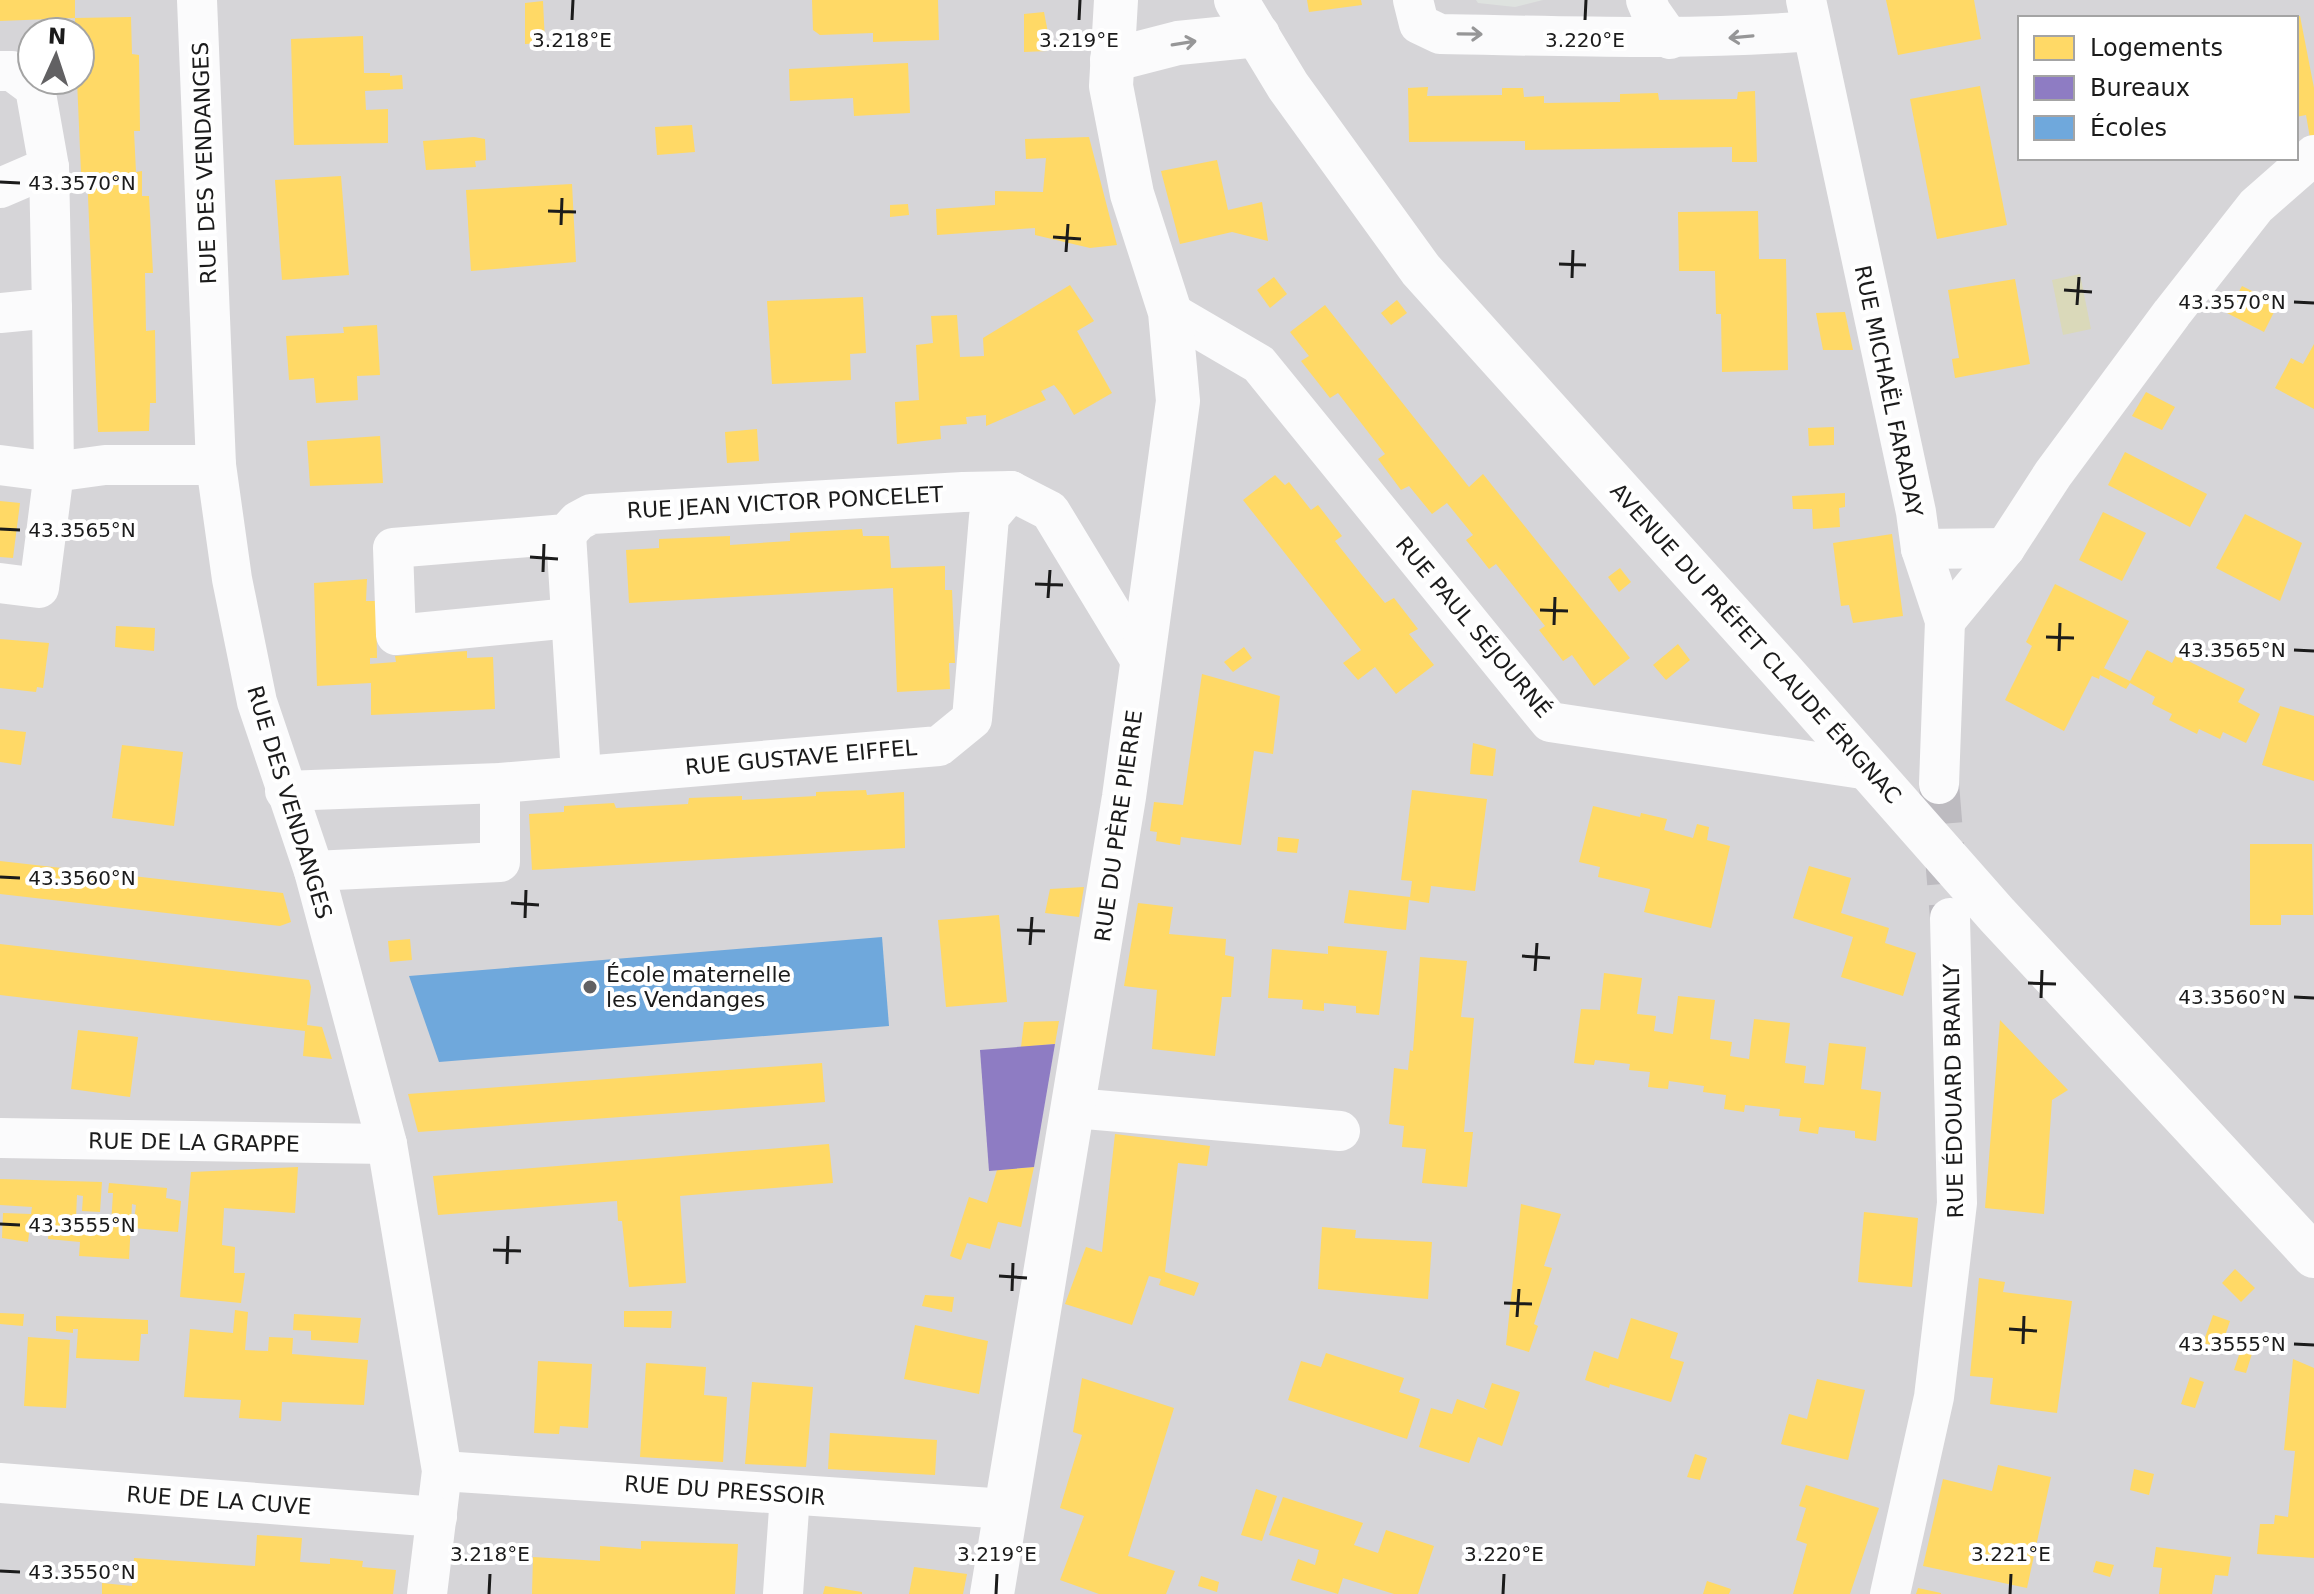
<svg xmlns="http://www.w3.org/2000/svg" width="2314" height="1594" viewBox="0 0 2314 1594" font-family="'DejaVu Sans',sans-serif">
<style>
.residential{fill:#d6d5d8;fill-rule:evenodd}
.plaza{fill:#dee2df}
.water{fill:#dad9ba}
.homes{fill:#ffd966}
.offices{fill:#8e7cc3}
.schools{fill:#6fa8dc}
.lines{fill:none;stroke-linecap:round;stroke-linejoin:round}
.minor-tunnel{stroke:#bdbbc0;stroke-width:40;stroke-dasharray:40 20;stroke-linecap:butt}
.minor{stroke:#fbfbfc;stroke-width:40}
.tertiary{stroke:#fbfbfc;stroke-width:44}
.oneway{stroke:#969697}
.ticks{fill:none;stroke:#1b1b1b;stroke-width:3}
.poi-dot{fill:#626163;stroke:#fff;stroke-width:3}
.labels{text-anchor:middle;stroke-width:8;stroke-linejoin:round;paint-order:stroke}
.street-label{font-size:22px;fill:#1b1b1b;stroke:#fff}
.poi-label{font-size:22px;fill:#1b1b1b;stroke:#fff;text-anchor:start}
.ticks-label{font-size:20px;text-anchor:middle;fill:#1b1b1b;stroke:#fff;stroke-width:8;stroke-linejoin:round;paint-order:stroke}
</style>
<rect width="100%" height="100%" fill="#e6e3e9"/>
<path class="residential" d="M0 0H2314V1594H0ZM2020 18H2296V158H2020ZM32 32H80V80H32Z"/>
<polygon class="plaza" points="1476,0 1543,0 1515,7 1478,3"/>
<polygon class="water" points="2080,274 2091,329 2063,335 2052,280"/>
<g class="homes">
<polygon points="0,0 75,0 75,18 131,17 132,54 139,55 140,131 134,131 136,172 142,171 142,196 149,196 153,273 145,273 146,331 155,330 156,403 150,403 149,431 98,432 87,173 81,173 77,80 80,80 80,32 75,32 75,18 0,21"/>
<polygon points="812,0 938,0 939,40 873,42 873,33 820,35 813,30"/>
<polygon points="1307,0 1361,0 1362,5 1309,12"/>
<polygon points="1886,0 1974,0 1981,39 1898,55"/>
<polygon points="543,1 545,43 525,44 525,3"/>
<polygon points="1044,12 1048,33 1047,51 1024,52 1024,14"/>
<polygon points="2296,16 2300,16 2314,88 2314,135 2310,138 2306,115 2296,117"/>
<polygon points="363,36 364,73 390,73 390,76 402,75 403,89 365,91 366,110 388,109 388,143 294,145 291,39"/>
<polygon points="908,63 910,113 854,116 853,98 790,101 789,69"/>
<polygon points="1980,86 2007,225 1937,239 1910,99"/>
<polygon points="1428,87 1427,96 1502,95 1502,88 1523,88 1524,97 1544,96 1544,103 1620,102 1620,94 1658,93 1659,100 1737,99 1738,92 1755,91 1757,162 1732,162 1732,147 1525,150 1525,141 1409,142 1408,88"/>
<polygon points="692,125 695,152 657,155 655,127"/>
<polygon points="474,137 485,139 486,160 475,161 476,167 426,170 423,141"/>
<polygon points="1089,137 1117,245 1090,248 1035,235 1035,228 937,235 936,209 995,205 995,191 1043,192 1046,158 1026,159 1025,139"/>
<polygon points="1217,160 1228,210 1262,202 1268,241 1232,232 1180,244 1161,171"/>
<polygon points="341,176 349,275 282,280 275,180"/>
<polygon points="572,184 576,262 471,271 466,190"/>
<polygon points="908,204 909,215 890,217 890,205"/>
<polygon points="1758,211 1759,259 1786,259 1788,370 1722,372 1721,314 1716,314 1715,271 1679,271 1678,212"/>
<polygon points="1274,277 1287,294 1270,308 1257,290"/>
<polygon points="2015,279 2030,364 1955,378 1952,359 1959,358 1948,290"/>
<polygon points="1070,285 1094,321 1077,331 1112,393 1074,415 1063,396 1054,385 1041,391 1046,400 986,426 986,415 966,417 967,424 940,426 941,439 897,444 895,402 919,400 916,345 933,343 931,316 957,315 960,357 984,356 983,338"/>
<polygon points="2242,286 2278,304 2264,332 2227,313"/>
<polygon points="863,297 866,353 850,354 851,380 772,384 767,301"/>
<polygon points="1397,300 1407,313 1391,325 1381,313"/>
<polygon points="1325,305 1469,487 1483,474 1630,658 1594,686 1572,655 1563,661 1539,630 1545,626 1496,564 1489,569 1478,555 1466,540 1473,535 1447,503 1432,514 1409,486 1401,490 1378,459 1385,454 1338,393 1330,398 1301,361 1309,356 1290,332"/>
<polygon points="1845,312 1853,350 1823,350 1816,313"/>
<polygon points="377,325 380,375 357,376 358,400 316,403 314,378 289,380 286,336 344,333 343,327"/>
<polygon points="2314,344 2314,409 2275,388 2291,358 2303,364"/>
<polygon points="2146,392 2175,407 2162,430 2132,416"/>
<polygon points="1834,427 1834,445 1809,446 1808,428"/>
<polygon points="757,429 759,461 727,463 725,432"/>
<polygon points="380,436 383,483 310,486 307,441"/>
<polygon points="2125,452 2207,494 2190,527 2108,485"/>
<polygon points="1275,475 1285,485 1289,482 1311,510 1318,505 1342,536 1335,541 1361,574 1385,603 1394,598 1418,629 1409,634 1434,665 1396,694 1375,667 1358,680 1343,663 1361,650 1243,500"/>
<polygon points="1845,493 1845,507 1839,508 1840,527 1813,529 1812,509 1793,509 1792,496"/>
<polygon points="0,501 20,503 13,558 0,557"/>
<polygon points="2103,512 2146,533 2122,581 2079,560"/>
<polygon points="2245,514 2302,543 2280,601 2216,568"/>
<polygon points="862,529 863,536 889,536 891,568 945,566 945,590 952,590 955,663 949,663 950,689 897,692 893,588 629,603 626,550 659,548 659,539 730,536 730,545 790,541 790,533"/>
<polygon points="1892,534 1903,616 1853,623 1849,605 1841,606 1833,543"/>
<polygon points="1620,568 1631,582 1619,592 1608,577"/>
<polygon points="367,579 366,601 376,601 377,658 370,658 370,664 396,662 395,656 467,651 467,658 493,657 495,709 371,715 371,683 317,686 314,583"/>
<polygon points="2055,584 2129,621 2104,668 2130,681 2147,650 2172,663 2176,655 2245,689 2238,702 2260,714 2246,743 2223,732 2220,739 2199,729 2197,734 2169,720 2172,714 2152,704 2155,697 2130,683 2126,689 2100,675 2099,679 2092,676 2064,731 2005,700 2032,646 2026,642"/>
<polygon points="116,626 155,628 154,651 115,647"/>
<polygon points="0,639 49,643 43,688 37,687 36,692 0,688"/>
<polygon points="1678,644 1690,660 1666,680 1653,665"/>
<polygon points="1244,647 1252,658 1233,672 1224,662"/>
<polygon points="1202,674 1280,696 1273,754 1254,751 1241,845 1181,837 1180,845 1156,841 1157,832 1150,831 1154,802 1183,805"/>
<polygon points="2280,706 2314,716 2314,781 2262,765"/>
<polygon points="0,729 26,732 21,765 0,762"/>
<polygon points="1473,743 1496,749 1493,776 1470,774"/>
<polygon points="122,745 183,752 174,826 112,818"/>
<polygon points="866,790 867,795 904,792 905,848 532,870 529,814 564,812 564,806 614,803 616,808 688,804 689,798 742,796 742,800 816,796 816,792"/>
<polygon points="1412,790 1487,799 1475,891 1431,886 1429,903 1409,900 1406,930 1344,923 1349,890 1410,897 1412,881 1401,880"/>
<polygon points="1593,806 1640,817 1641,813 1667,819 1664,830 1693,838 1697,824 1709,827 1707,840 1730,846 1711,928 1644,912 1650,889 1598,877 1600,867 1579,862"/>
<polygon points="1278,837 1299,839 1297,853 1277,851"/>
<polygon points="2250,844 2312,844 2313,915 2281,915 2281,925 2250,925"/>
<polygon points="0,861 283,893 291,922 280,926 0,894"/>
<polygon points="1809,866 1851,878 1841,913 1889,928 1885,943 1916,953 1903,996 1841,977 1853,937 1793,918"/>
<polygon points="1084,887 1079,917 1045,913 1050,889"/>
<polygon points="1138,903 1173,907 1169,934 1226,939 1225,955 1234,957 1231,997 1222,997 1215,1056 1152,1049 1157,990 1124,986"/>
<polygon points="999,915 1007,1002 946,1007 938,920"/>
<polygon points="410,939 412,960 390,962 388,941"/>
<polygon points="0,944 309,980 311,987 307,1025 322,1027 332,1059 303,1056 305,1031 0,995"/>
<polygon points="1328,946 1387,951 1379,1015 1356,1013 1356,1006 1324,1003 1324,1011 1302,1009 1303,1000 1268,998 1272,949 1328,954"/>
<polygon points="1420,957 1467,961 1461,1017 1474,1018 1464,1132 1473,1132 1467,1187 1422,1183 1426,1149 1402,1147 1404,1126 1389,1124 1394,1068 1408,1070 1410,1050 1413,1051"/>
<polygon points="1604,973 1642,978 1637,1014 1656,1016 1654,1031 1673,1034 1678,996 1715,1000 1710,1039 1732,1042 1730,1056 1749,1059 1754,1019 1790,1023 1785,1063 1806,1066 1804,1083 1824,1085 1829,1043 1866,1047 1861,1089 1881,1092 1876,1141 1855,1138 1855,1131 1838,1129 1819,1127 1818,1134 1799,1131 1801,1118 1779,1116 1780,1109 1745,1105 1744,1112 1724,1109 1726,1095 1703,1092 1704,1086 1669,1081 1668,1089 1648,1087 1650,1072 1629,1070 1630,1064 1595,1060 1594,1065 1574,1063 1581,1009 1600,1010"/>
<polygon points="2000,1020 2068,1090 2052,1100 2044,1214 1985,1208"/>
<polygon points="1059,1021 1055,1044 1021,1047 1024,1022"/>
<polygon points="78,1030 138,1037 130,1097 71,1089"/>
<polygon points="822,1063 825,1102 418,1132 408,1094"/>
<polygon points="1115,1134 1210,1146 1207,1166 1178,1163 1165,1272 1199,1283 1194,1296 1159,1285 1161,1279 1149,1276 1132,1325 1065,1304 1086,1247 1102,1252"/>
<polygon points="829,1144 833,1183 680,1196 686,1283 629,1287 622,1221 618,1221 617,1201 438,1215 433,1176"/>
<polygon points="298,1167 295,1213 224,1208 222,1245 235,1247 234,1273 245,1273 241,1303 180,1297 191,1172"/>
<polygon points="1034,1167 1021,1227 998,1222 990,1249 967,1243 961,1260 950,1256 969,1197 987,1203 997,1170"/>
<polygon points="0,1179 102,1182 100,1212 82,1211 83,1196 77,1195 76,1218 82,1219 81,1223 111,1225 113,1193 108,1193 109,1183 167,1188 166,1198 181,1201 178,1232 133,1228 136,1205 132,1204 129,1259 79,1256 80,1242 48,1239 49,1228 30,1226 28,1242 2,1238 3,1213 31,1214 32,1207 0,1205"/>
<polygon points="1521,1204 1561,1214 1544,1266 1552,1268 1534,1324 1538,1326 1529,1352 1506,1345"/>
<polygon points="1864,1212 1918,1218 1912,1287 1858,1282"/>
<polygon points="1322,1227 1356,1230 1355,1238 1432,1242 1428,1299 1318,1289"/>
<polygon points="2235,1269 2255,1288 2241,1302 2222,1283"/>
<polygon points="1979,1278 2005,1282 2003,1292 2072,1301 2057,1413 1990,1404 1993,1378 1970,1376"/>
<polygon points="925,1295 954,1297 952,1312 922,1306"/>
<polygon points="235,1310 248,1312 245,1350 268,1351 269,1337 293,1338 292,1354 368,1360 364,1405 282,1402 281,1421 239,1418 241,1400 184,1397 190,1329 233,1333"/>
<polygon points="624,1311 672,1311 671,1328 624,1327"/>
<polygon points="0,1313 24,1314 23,1326 0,1324"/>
<polygon points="294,1314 361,1318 358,1343 311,1340 311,1331 293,1330"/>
<polygon points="2213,1315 2230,1321 2221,1348 2203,1343"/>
<polygon points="56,1316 148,1320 148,1334 141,1334 139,1361 76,1358 78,1329 73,1329 73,1333 56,1331"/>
<polygon points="1631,1318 1678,1333 1670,1358 1684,1362 1671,1402 1610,1384 1609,1388 1585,1380 1594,1351 1618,1359"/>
<polygon points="915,1325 988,1341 979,1394 904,1379"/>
<polygon points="28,1337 70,1340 66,1408 24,1406"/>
<polygon points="2243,1343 2254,1347 2246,1373 2234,1370"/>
<polygon points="1326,1353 1404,1378 1399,1392 1420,1399 1407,1439 1288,1400 1301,1361 1321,1367"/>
<polygon points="2293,1359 2314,1368 2314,1558 2257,1554 2260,1524 2274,1524 2275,1515 2288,1517 2295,1451 2284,1450"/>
<polygon points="538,1361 592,1364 588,1428 560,1426 559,1434 534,1433"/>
<polygon points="646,1363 706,1367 704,1395 727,1397 723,1462 640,1457"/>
<polygon points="2190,1377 2204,1382 2195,1408 2181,1404"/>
<polygon points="1082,1378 1174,1408 1128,1556 1175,1571 1166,1594 1099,1594 1060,1580 1084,1516 1060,1508 1082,1435 1073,1432"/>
<polygon points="1817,1379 1865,1390 1848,1460 1781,1444 1789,1414 1807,1419"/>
<polygon points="752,1382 813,1387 806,1467 745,1464"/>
<polygon points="1492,1383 1520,1392 1502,1446 1478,1437 1469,1463 1419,1447 1431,1408 1452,1414 1457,1399 1488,1410 1484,1407"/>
<polygon points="830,1433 937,1440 935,1475 828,1469"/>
<polygon points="1695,1454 1707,1458 1700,1480 1687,1477"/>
<polygon points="1998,1465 2051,1477 2027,1588 1923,1566 1943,1479 1992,1491"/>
<polygon points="2134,1469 2154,1474 2149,1495 2130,1490"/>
<polygon points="1806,1485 1879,1508 1850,1594 1793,1594 1807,1544 1796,1540 1806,1508 1799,1506"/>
<polygon points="1256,1489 1277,1496 1262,1541 1241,1535"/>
<polygon points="1283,1497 1363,1523 1354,1545 1378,1553 1386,1530 1434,1546 1418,1594 1394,1594 1343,1578 1338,1594 1291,1580 1298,1559 1315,1565 1319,1550 1269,1535"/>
<polygon points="257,1535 302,1538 300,1562 330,1564 330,1558 363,1561 362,1567 396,1570 393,1594 102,1594 102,1583 132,1586 134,1558 255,1566"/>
<polygon points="641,1541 738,1544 735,1594 532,1594 533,1557 600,1561 600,1546 641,1549"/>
<polygon points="2156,1547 2231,1557 2228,1576 2215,1575 2212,1594 2159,1594 2162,1568 2153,1567"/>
<polygon points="2096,1561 2114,1565 2110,1577 2093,1572"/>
<polygon points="914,1567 967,1574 963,1594 909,1594"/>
<polygon points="1201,1576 1219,1582 1217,1592 1198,1586"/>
<polygon points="1707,1581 1731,1589 1729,1594 1703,1594"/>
<polygon points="825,1586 862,1592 862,1594 823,1594"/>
<polygon points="1918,1588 1941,1593 1941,1594 1916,1594"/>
</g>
<polygon class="offices" points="1055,1044 1034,1167 989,1171 980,1050"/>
<polygon class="schools" points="882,937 889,1026 439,1062 409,976"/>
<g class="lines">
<polyline class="minor-tunnel" points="1939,784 1950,918"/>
<g class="minor">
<polyline points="197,0 216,465 232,579 257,702 314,871 387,1144 442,1471 427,1594"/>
<path d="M1413 0 1419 24 1440 34C1565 36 1686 41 1812 31"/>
<polyline points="1646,0 1651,12 1670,39"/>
<polyline points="1806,0 1916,512 1921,549 1945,621 1939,784"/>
<polyline points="0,71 12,71 35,88 49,167 0,188"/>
<polyline points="1170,312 1259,364 1550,722 1869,770"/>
<polyline points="0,313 52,308 49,167"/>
<polyline points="0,465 54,472 52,308"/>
<polyline points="566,534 581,774"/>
<polyline points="1921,549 2005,548"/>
<polyline points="0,583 39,588 54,472 105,465 216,465"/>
<polyline points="570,618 396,635 393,548 566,534 578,521 591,514 963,492 1011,491"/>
<polyline points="1945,621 2005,548 2053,474 2172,313 2256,206 2314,155"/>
<polyline points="285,791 500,783 939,746 972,719 989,517 1011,491 1050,511 1141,661"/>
<polyline points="314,871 500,862 500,783"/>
<polyline points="1074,1108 1340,1131"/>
<polyline points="0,1138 387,1144"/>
<polyline points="442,1471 1007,1509"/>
<polyline points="0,1483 437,1517"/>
<polyline points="783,1594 790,1495"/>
<polyline points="1890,1594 1934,1397 1957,1203 1950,918"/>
</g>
<g class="tertiary">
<polyline points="1236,0 1288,86 1421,270 1781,670 1997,915 2314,1256"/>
<polyline points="1112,60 1178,43 1258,35"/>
<polyline points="992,1594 1124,797 1178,401 1170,312 1132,194 1111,86 1116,0"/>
</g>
</g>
<defs><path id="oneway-shaft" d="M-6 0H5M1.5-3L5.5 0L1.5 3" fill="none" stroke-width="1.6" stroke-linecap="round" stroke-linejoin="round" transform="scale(2)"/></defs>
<g class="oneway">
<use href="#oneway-shaft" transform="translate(1470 34) rotate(1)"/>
<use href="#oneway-shaft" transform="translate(1741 37) rotate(175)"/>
<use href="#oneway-shaft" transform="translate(1184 43) rotate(-9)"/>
</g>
<path class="ticks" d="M572 20 573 0M1079 20 1080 0M1585 20 1586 0M0 182 20 183M548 211 576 212M561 225 562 198M1053 237 1081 239M1066 252 1068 224M1559 264 1586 265M1572 278 1573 250M2064 290 2092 292M2294 302 2314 303M2077 305 2079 277M0 529 20 530M530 557 558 559M543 572 544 544M1035 584 1063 585M1048 598 1050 570M1540 610 1568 611M1554 625 1555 597M2046 637 2074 638M2294 650 2314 651M2059 651 2060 623M0 877 20 878M511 903 539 905M525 918 526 890M1017 930 1045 931M1030 945 1032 917M1522 956 1550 958M1535 971 1537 943M2028 983 2056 984M2294 997 2314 998M2041 998 2042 970M0 1224 20 1225M493 1250 521 1251M507 1264 508 1236M999 1276 1027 1278M1012 1291 1013 1263M1504 1303 1532 1304M1517 1317 1519 1289M2009 1329 2037 1331M2023 1344 2024 1316M2294 1344 2314 1345M0 1571 20 1572M489 1594 490 1574M996 1594 997 1574M1503 1594 1504 1574M2010 1594 2011 1574"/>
<circle class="poi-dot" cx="590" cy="987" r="8"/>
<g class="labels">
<g class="street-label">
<text transform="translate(204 163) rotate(-92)" y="8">RUE DES VENDANGES</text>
<text transform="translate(1889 391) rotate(78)" y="8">RUE MICHAËL FARADAY</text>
<text transform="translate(785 502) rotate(-3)" y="8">RUE JEAN VICTOR PONCELET</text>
<text transform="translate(1474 627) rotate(50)" y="8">RUE PAUL SÉJOURNÉ</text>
<text transform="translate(1756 643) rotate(48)" y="8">AVENUE DU PRÉFET CLAUDE ÉRIGNAC</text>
<text transform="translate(801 757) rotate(-5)" y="8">RUE GUSTAVE EIFFEL</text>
<text transform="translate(290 802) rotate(73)" y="8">RUE DES VENDANGES</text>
<text transform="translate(1118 826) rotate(-82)" y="8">RUE DU PÈRE PIERRE</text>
<text transform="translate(1953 1091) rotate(-91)" y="8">RUE ÉDOUARD BRANLY</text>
<text transform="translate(194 1142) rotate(1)" y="8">RUE DE LA GRAPPE</text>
<text transform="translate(725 1490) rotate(4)" y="8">RUE DU PRESSOIR</text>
<text transform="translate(219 1500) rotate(4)" y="8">RUE DE LA CUVE</text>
</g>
<g class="poi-label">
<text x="606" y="982">École maternelle<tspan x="606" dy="25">les Vendanges</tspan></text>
</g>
</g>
<g class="ticks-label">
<text x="572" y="47">3.218°E</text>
<text x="1079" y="47">3.219°E</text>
<text x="1585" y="47">3.220°E</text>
<text x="82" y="190">43.3570°N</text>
<text x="2232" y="309">43.3570°N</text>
<text x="82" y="537">43.3565°N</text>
<text x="2232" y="657">43.3565°N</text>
<text x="82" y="885">43.3560°N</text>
<text x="2232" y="1004">43.3560°N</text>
<text x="82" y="1232">43.3555°N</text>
<text x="2232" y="1351">43.3555°N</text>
<text x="490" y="1561">3.218°E</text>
<text x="997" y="1561">3.219°E</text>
<text x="1504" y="1561">3.220°E</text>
<text x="2011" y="1561">3.221°E</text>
<text x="82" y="1579">43.3550°N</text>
</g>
<rect x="2018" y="16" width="280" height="144" fill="#ffffff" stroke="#a4a4a4" stroke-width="2"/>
<rect x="2034" y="36" width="40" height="24" fill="#ffd966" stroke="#a4a4a4" stroke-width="2"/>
<text x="2090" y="56" font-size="24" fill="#1b1b1b">Logements</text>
<rect x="2034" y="76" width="40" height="24" fill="#8e7cc3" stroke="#a4a4a4" stroke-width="2"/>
<text x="2090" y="96" font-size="24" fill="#1b1b1b">Bureaux</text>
<rect x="2034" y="116" width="40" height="24" fill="#6fa8dc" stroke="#a4a4a4" stroke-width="2"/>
<text x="2090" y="136" font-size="24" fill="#1b1b1b">Écoles</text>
<g transform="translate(56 56) rotate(3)"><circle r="38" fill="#ffffff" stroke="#a4a4a4" stroke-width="2"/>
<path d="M0-6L14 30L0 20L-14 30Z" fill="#626163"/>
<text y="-12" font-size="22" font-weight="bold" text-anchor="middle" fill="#1b1b1b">N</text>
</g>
</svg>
